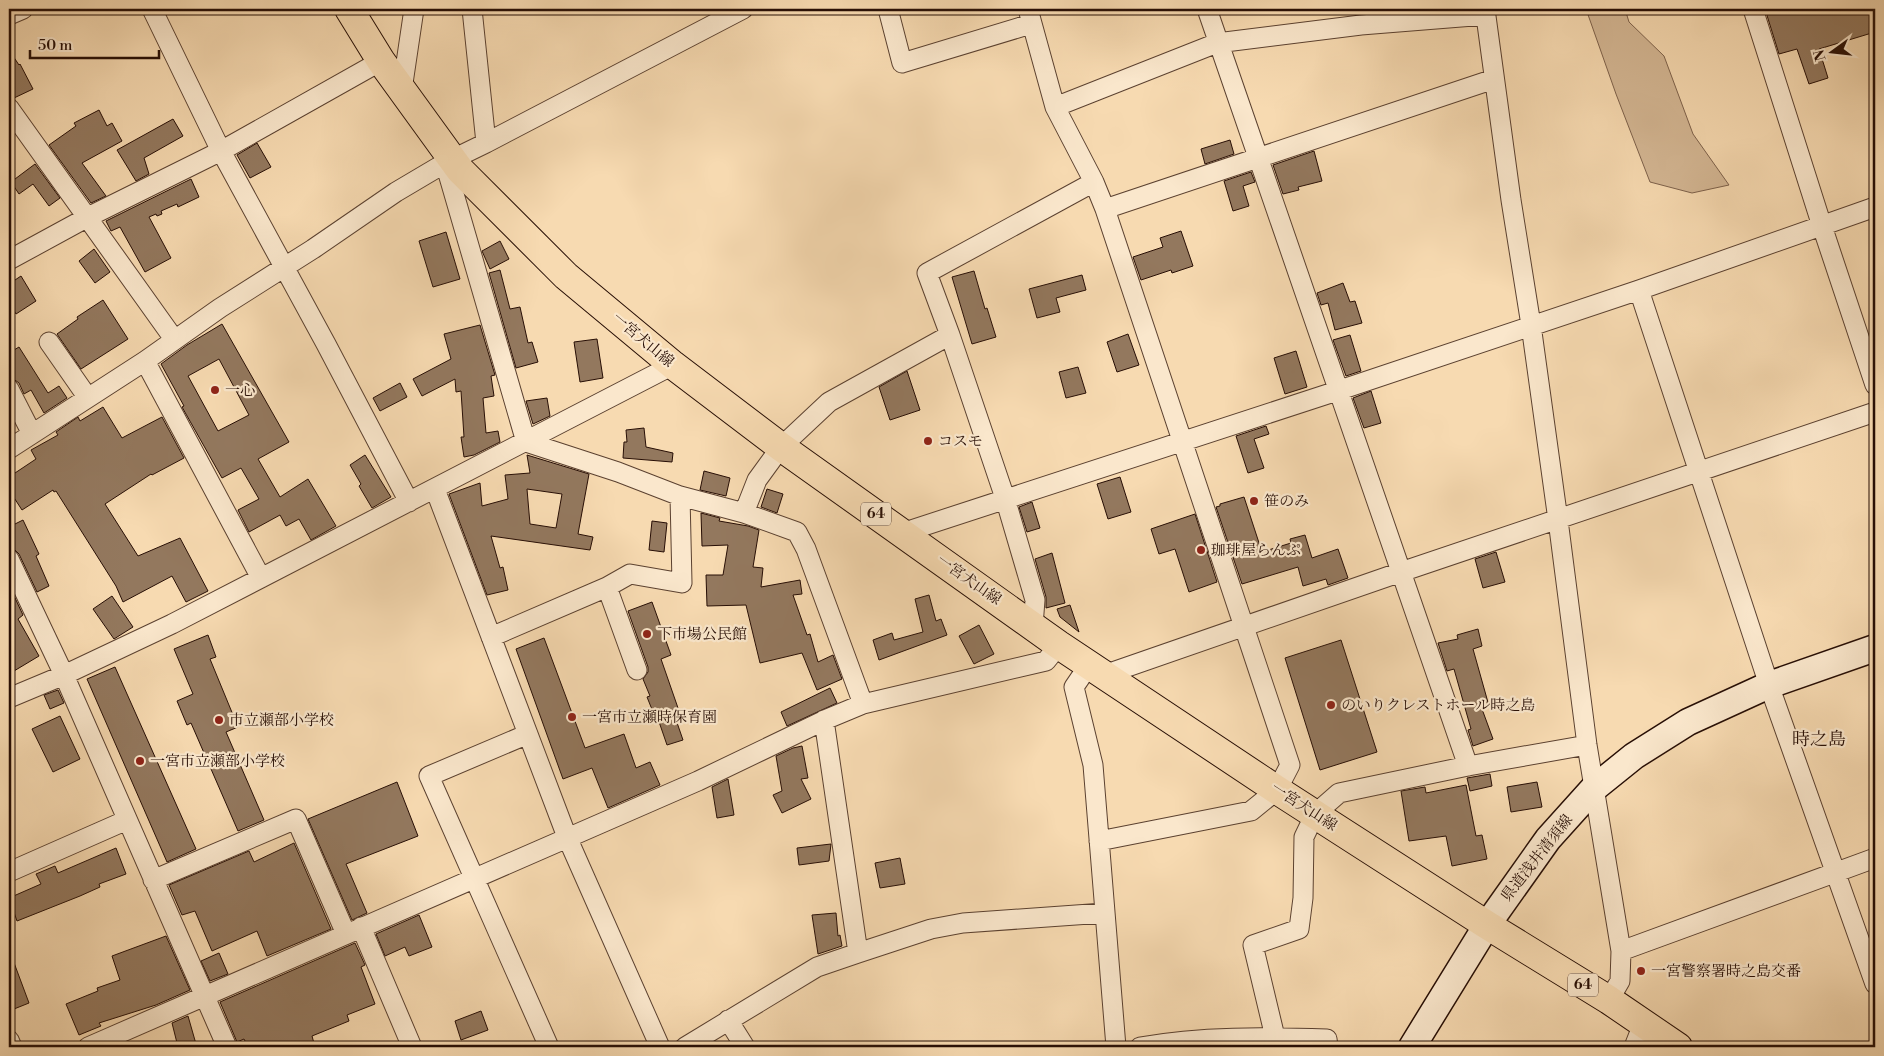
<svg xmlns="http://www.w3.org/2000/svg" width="1884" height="1056" font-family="'Libre Bodoni','Noto Serif JP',serif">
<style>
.green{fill:#d4b794;stroke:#7e624c}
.building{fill:#93785e;stroke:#270e05;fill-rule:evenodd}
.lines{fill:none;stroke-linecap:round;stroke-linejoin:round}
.minor-casing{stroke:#5b4130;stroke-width:21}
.secondary-casing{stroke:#270e05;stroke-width:29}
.primary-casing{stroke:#270e05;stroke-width:30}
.minor{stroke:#fae7cc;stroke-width:19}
.secondary{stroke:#fae7cc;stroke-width:26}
.primary{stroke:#f7dab1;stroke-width:28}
.poi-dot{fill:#8f2418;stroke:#fae7cc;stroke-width:2}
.labels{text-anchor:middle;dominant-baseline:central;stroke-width:4.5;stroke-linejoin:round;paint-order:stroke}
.shield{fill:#fae7cc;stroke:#664f41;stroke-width:1}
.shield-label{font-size:14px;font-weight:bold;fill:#270e05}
.street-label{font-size:15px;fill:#270e05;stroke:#fae7cc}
.poi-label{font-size:15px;fill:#270e05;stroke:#fae7cc;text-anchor:start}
.quarter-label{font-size:18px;fill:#270e05;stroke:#fae7cc}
</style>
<rect width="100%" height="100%" fill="#f7dab1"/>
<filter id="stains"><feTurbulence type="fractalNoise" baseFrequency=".004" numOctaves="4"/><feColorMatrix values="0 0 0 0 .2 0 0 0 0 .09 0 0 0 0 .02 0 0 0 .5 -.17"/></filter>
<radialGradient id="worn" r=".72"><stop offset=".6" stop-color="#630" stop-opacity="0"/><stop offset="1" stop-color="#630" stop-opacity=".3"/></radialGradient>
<path class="green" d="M1586 9H1625L1629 22 1664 56 1693 134 1729 185 1692 193 1650 182 1616 94Z"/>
<path class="building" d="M1765 9H1875V32L1819 49 1828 78 1809 84 1797 49 1779 54Z
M9 50 19 65 20 64 33 89 14 98 9 97Z
M99 110 107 126 112 123 122 141 82 163 106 196 91 203 49 145 76 126 74 123Z
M173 119 183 136 144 158 149 174 136 181 117 150Z
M1230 140 1234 154 1205 164 1201 149Z
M257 143 271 167 250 178 237 155Z
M1314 151 1322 181 1298 187 1299 190 1283 194 1273 165Z
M35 164 60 198 49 206 33 184 19 194 11 182Z
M1251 172 1255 182 1243 186 1249 206 1233 211 1224 181Z
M191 179 199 197 178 207 177 204 161 211 162 214 157 216 156 214 149 217 171 258 145 272 120 227 111 231 106 221Z
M1181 231 1193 266 1172 273 1171 270 1141 280 1133 257 1163 247 1160 238Z
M446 232 460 279 433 287 419 241Z
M500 241 509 259 490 269 482 251Z
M94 249 110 272 95 283 79 261Z
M500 270 510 309 520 307 528 343 532 342 538 362 516 368 489 273Z
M974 271 985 309 987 308 996 337 972 344 952 277Z
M1082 275 1086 290 1056 298 1060 312 1037 318 1029 289Z
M21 276 36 301 16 314 9 302V284Z
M1343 283 1350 302 1355 301 1362 323 1335 330 1328 303 1321 305 1317 293Z
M103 300 128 339 81 369 57 334 78 319 77 317Z
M222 324 289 442 258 459 280 497 308 479 336 526 311 540 299 519 286 526 280 515 249 532 238 510 259 499 241 468 222 478 182 407 184 406 161 364 187 345ZM219 359 249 415 218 431 188 376Z
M480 325 495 375 491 376 494 396 483 398 486 433 498 431 500 442 474 455 464 457 461 437H464L461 391 456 392 455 379 422 396 413 379 451 359 444 334Z
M1128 334 1139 365 1117 372 1107 342Z
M1350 335 1361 371 1346 376 1333 340Z
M597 339 603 378 580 382 574 342Z
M19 347 48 393 59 386 67 398 44 413 31 390 24 394 19 383 12 378 9 374V353Z
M1296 351 1307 387 1285 394 1274 358Z
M1078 367 1086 393 1066 398 1059 372Z
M907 371 920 410 890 420 879 387Z
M400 383 407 397 380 411 373 398Z
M1371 391 1381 423 1364 428 1353 398Z
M547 398 550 416 533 424 526 401Z
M103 407 122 438 162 417 184 458 152 475 151 474 105 504 138 556 180 538 208 591 186 602 172 576 123 602 116 586 56 491 54 492 53 490 22 510 9 490V477L36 459 31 450 58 435 56 432 78 417 80 421Z
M1266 426 1269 434 1254 439 1264 468 1248 473 1236 436Z
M644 428 646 447 673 453 672 462 623 458 624 442H627L626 430Z
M365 455 391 497 372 508 359 486 361 484 350 465Z
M527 455 589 474 578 534 593 537 590 550 491 536 500 568 503 567 508 590 487 595 449 494 480 483 482 506 508 499 505 475 530 473ZM527 489 562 494 556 528 530 524Z
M704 471 730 478 726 496 700 490Z
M1120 477 1131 512 1108 519 1097 484Z
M767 489 783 494 777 513 761 507Z
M1244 497 1262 552 1291 543 1290 539 1305 535 1312 558 1338 549 1348 578 1328 585 1326 579 1303 586 1298 567 1242 584 1216 507 1220 506V504Z
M1032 502 1040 528 1027 532 1019 507Z
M701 513 720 518 719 521 748 526 759 530 753 567 763 568 761 587 800 580 802 594 793 595 807 635 810 634 818 662 833 655 842 679 817 690 802 653 760 663 746 605 707 606 706 575H723L728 545 702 546Z
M1195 514 1217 582 1189 592 1175 549 1159 554 1151 529Z
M23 520 39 554 36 556 49 586 37 592 19 554 15 550 9 548V527Z
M652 521 667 523 664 552 649 550Z
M1496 552 1505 582 1483 588 1475 559Z
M1052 553 1065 603 1046 608V597L1035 559Z
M9 585 23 615 18 619 39 656 9 674Z
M929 595 936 621 941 619 947 635 879 660 873 640 892 633 894 640 923 632 915 599Z
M112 596 133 627 114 639 93 609Z
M652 602 671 655 661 659 678 708 673 711 683 740 667 745 657 716 655 717 647 697 650 696 643 679 648 672V667L628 611Z
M1070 605 1079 632 1060 617 1057 609Z
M979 625 994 654 974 664 959 636Z
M1478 629 1482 646 1473 649 1489 706 1482 709 1493 739 1473 746 1468 730 1471 729 1454 669 1447 671 1438 643 1458 639 1457 635Z
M208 635 216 657 210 659 238 727 226 732 264 820 238 831 191 723 187 725 177 701 193 694 174 649Z
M544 638 585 748 624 734 636 768 650 762 660 785 608 808 592 768 563 779 516 649Z
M1341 640 1377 752 1320 770 1285 658Z
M115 667 196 849 167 862 87 679Z
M830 688 837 703 787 726 781 712Z
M58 690 64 703 50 709 44 695Z
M60 716 80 759 53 772 32 729Z
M802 746 808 778 801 779 811 799 782 813 773 795 782 791 776 756 793 748Z
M1490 774 1492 786 1470 791 1467 778Z
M728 779 734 815 717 818 712 787Z
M397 782 418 836 346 864 367 913 352 920 308 819Z
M1537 782 1542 807 1511 812 1507 787Z
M1466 785 1476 836 1482 835 1487 859 1452 866 1446 836 1409 841 1401 791 1425 787 1426 793Z
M294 843 331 929 267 956 257 931 212 951 195 911 182 915 169 885 249 851 254 862Z
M831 844 829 861 799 865 797 848Z
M116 848 126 874 99 884 100 887 80 896 17 921 9 898 41 884 36 874 55 866 58 873Z
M900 858 905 884 880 888 875 863Z
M836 913 838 936 840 935 842 946 818 954 812 915Z
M419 915 432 947 409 956 405 947 385 956 376 934Z
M166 936 190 990 156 1005 99 1023 101 1026 79 1035 66 1004 98 991 97 988 120 980 112 956Z
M355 943 365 965 361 967 375 1004 347 1015 349 1021 312 1036 315 1047H248L244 1039 237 1042 220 1002Z
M10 952 29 1003 9 1011V953Z
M219 953 228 974 210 981 201 961Z
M481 1011 488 1030 461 1040 455 1021Z
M188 1016 196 1044 178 1047 172 1023Z"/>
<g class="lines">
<defs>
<path id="minor" d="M152 9 221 151 326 344 409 502
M472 9 486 143
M888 9 902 63 1031 24
M1028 9 1055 107 1094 182 1105 209 1290 765 1277 790 1251 811 1099 841
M1207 9 1468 766
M1485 9 1511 200 1531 325 1558 520 1587 745 1621 951 1620 981 1609 1000
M1753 9 1822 226 1875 385
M9 15 23 9
M402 90 414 9
M1055 107 1217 43 1361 25 1486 15
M9 108 174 339
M445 163 526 442 618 472 680 496 744 513 797 532 806 549 863 704
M1105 209 1494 79
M9 260 88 217 221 151 381 61
M1639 290 1769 685 1875 984
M49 342 88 398
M145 361 261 578
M9 389 32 434
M9 449 145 361 220 308 313 249 396 192 445 163 486 143 743 9
M435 489 567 837 660 1047
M744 513 757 480 781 447 829 402 950 335
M902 533 1337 391 1639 290 1875 207
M9 559 64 675 227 1047
M607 587 637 670
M1033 626 1035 600 1005 498 950 335 927 273 1094 182
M491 637 607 587 630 574 682 583 680 496
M1089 665 1074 687 1093 765 1116 1047
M1104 675 1401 572 1875 412
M9 698 64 675 172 624 673 365
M824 720 858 953
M528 734 429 776 549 1047
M9 872 127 820
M153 880 296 819 346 934
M361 927 412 1047
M1621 951 1875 858
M728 1020 745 1047
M9 1040 12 1047
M88 1047 698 781 827 719 863 704 1046 661 1059 645
M685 1047 817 967 858 953 931 929 963 923 1104 913
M1140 1047C1201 1036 1265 1037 1327 1039L1328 1047
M1274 1047 1275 1037 1253 945 1299 929 1303 898 1304 837 1315 814 1339 793 1468 766 1587 745
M1634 1047 1643 1024"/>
<path id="secondary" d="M1412 1047 1487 925 1548 839 1593 789 1634 756 1688 722 1769 685 1875 648"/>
<path id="primary" d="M349 9 381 61 460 170 566 276 673 365 781 447 1059 645 1277 790 1487 925 1609 1000 1678 1047"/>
</defs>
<use href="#minor" class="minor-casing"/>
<use href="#secondary" class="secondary-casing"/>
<use href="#primary" class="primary-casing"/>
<use href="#minor" class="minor"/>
<use href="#secondary" class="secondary"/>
<use href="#primary" class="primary"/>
</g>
<g class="poi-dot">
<circle cx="215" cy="390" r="5"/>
<circle cx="928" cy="441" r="5"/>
<circle cx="1254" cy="501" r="5"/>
<circle cx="1201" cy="550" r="5"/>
<circle cx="647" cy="634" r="5"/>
<circle cx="1331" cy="705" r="5"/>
<circle cx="572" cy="717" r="5"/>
<circle cx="219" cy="720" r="5"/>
<circle cx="140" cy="761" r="5"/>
<circle cx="1641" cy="971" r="5"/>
</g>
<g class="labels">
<g class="shield">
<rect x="861" y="502.5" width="30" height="23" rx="4"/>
<rect x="1568" y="973.5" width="30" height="23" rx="4"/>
</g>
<g class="shield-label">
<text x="876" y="514">64</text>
<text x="1583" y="985">64</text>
</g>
<g class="street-label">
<text transform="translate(643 340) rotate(40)">一宮犬山線</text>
<text transform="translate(969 580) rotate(35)">一宮犬山線</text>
<text transform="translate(1304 807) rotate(33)">一宮犬山線</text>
<text transform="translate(1537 858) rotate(-52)">県道浅井清須線</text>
</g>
<g class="poi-label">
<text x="225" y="390">一心</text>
<text x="938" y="441">コスモ</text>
<text x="1264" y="501">笹のみ</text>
<text x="1211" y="550">珈琲屋らんぷ</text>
<text x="657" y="634">下市場公民館</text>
<text x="1341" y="705">のいりクレストホール時之島</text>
<text x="582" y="717">一宮市立瀬時保育園</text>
<text x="229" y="720">市立瀬部小学校</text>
<text x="150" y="761">一宮市立瀬部小学校</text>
<text x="1651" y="971">一宮警察署時之島交番</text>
</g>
<g class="quarter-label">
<text x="1819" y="739">時之島</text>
</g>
</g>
<rect width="1884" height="1056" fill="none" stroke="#f7dab1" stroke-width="30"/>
<rect x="10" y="10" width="1864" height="1036" fill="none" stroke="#270e05" stroke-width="2.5"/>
<rect x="15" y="15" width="1854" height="1026" fill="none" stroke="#270e05"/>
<g transform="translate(1832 52) rotate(255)" stroke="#fae7cc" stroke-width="4" paint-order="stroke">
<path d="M0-4L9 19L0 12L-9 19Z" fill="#270e05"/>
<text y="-8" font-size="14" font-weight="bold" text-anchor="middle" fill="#270e05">N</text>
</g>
<path d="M30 50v8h129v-8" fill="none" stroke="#270e05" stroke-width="2.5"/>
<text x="38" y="50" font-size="15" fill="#270e05" stroke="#fae7cc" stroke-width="4" paint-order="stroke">50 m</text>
<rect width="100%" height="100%" filter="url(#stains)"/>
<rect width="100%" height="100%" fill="url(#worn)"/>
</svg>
